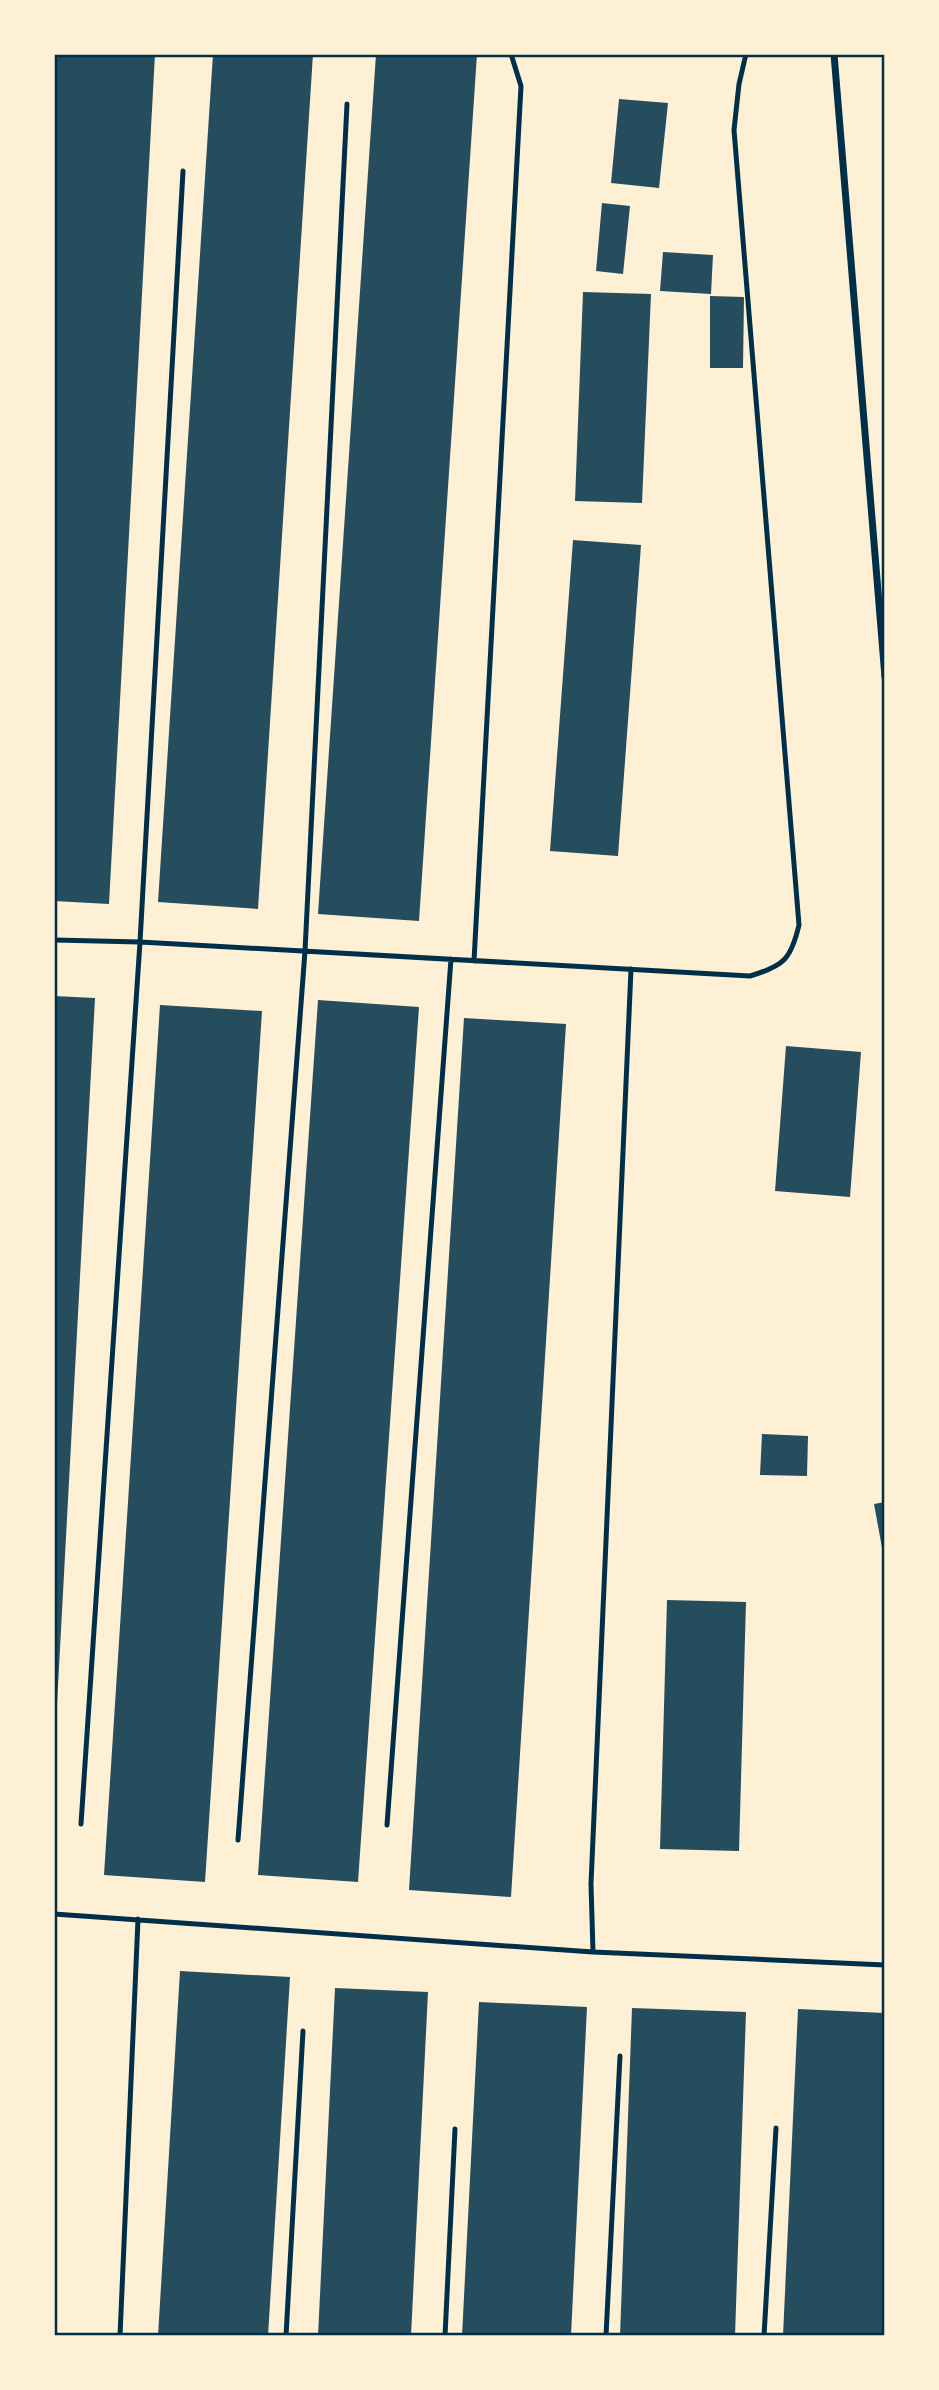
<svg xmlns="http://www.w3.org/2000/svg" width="939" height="2390" font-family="'Open Sans',sans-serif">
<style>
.building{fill:#264d5e}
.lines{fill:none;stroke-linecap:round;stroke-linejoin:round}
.service{stroke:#003049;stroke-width:5}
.minor{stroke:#003049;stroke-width:7}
.neatline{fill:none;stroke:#003049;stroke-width:2.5}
</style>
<rect width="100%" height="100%" fill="#fdf0d5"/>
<path class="building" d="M54 54H155L109 904 54 901Z
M213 54H313L258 909 158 902Z
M376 54H477L419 921 318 914Z
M619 99 668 103 659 188 611 183Z
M602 203 630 206 623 274 596 271Z
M663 252 713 255 711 294 660 291Z
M583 292 651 294 642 503 575 501Z
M710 296 744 297 743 368H710Z
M573 540 641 545 618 856 550 851Z
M54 996 95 998 56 1723 54 1722Z
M318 1000 419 1007 358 1882 258 1875Z
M160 1005 262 1011 205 1882 104 1875Z
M464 1018 566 1024 511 1897 409 1890Z
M786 1046 861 1052 850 1197 775 1191Z
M762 1434 808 1436 807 1476 760 1475Z
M885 1502V1553H883L874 1504Z
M667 1600 746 1602 739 1851 660 1849Z
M180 1971 290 1977 268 2336H158Z
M335 1988 428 1992 411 2336H318Z
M479 2002 587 2007 571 2336H462Z
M632 2008 746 2012 735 2336H620Z
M798 2009 885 2013 883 2336H783Z"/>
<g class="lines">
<path class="service" d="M54 940 140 942 750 976C784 966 791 959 799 925L734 130 739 84 746 54
M474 961 521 86 511 54
M81 1824 140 942 183 171
M387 1825 451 959
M238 1840 305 951 347 104
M54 1914 593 1952 591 1884 631 969
M593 1952 885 1965
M120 2336 138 1919
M286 2336 303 2031
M445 2336 455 2129
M606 2336 620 2056
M764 2336 776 2128"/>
<path class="minor" d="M834 54 885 677"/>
</g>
<rect width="939" height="2390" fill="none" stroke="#fdf0d5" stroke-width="112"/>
<rect x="56" y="56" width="827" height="2278" class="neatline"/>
</svg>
